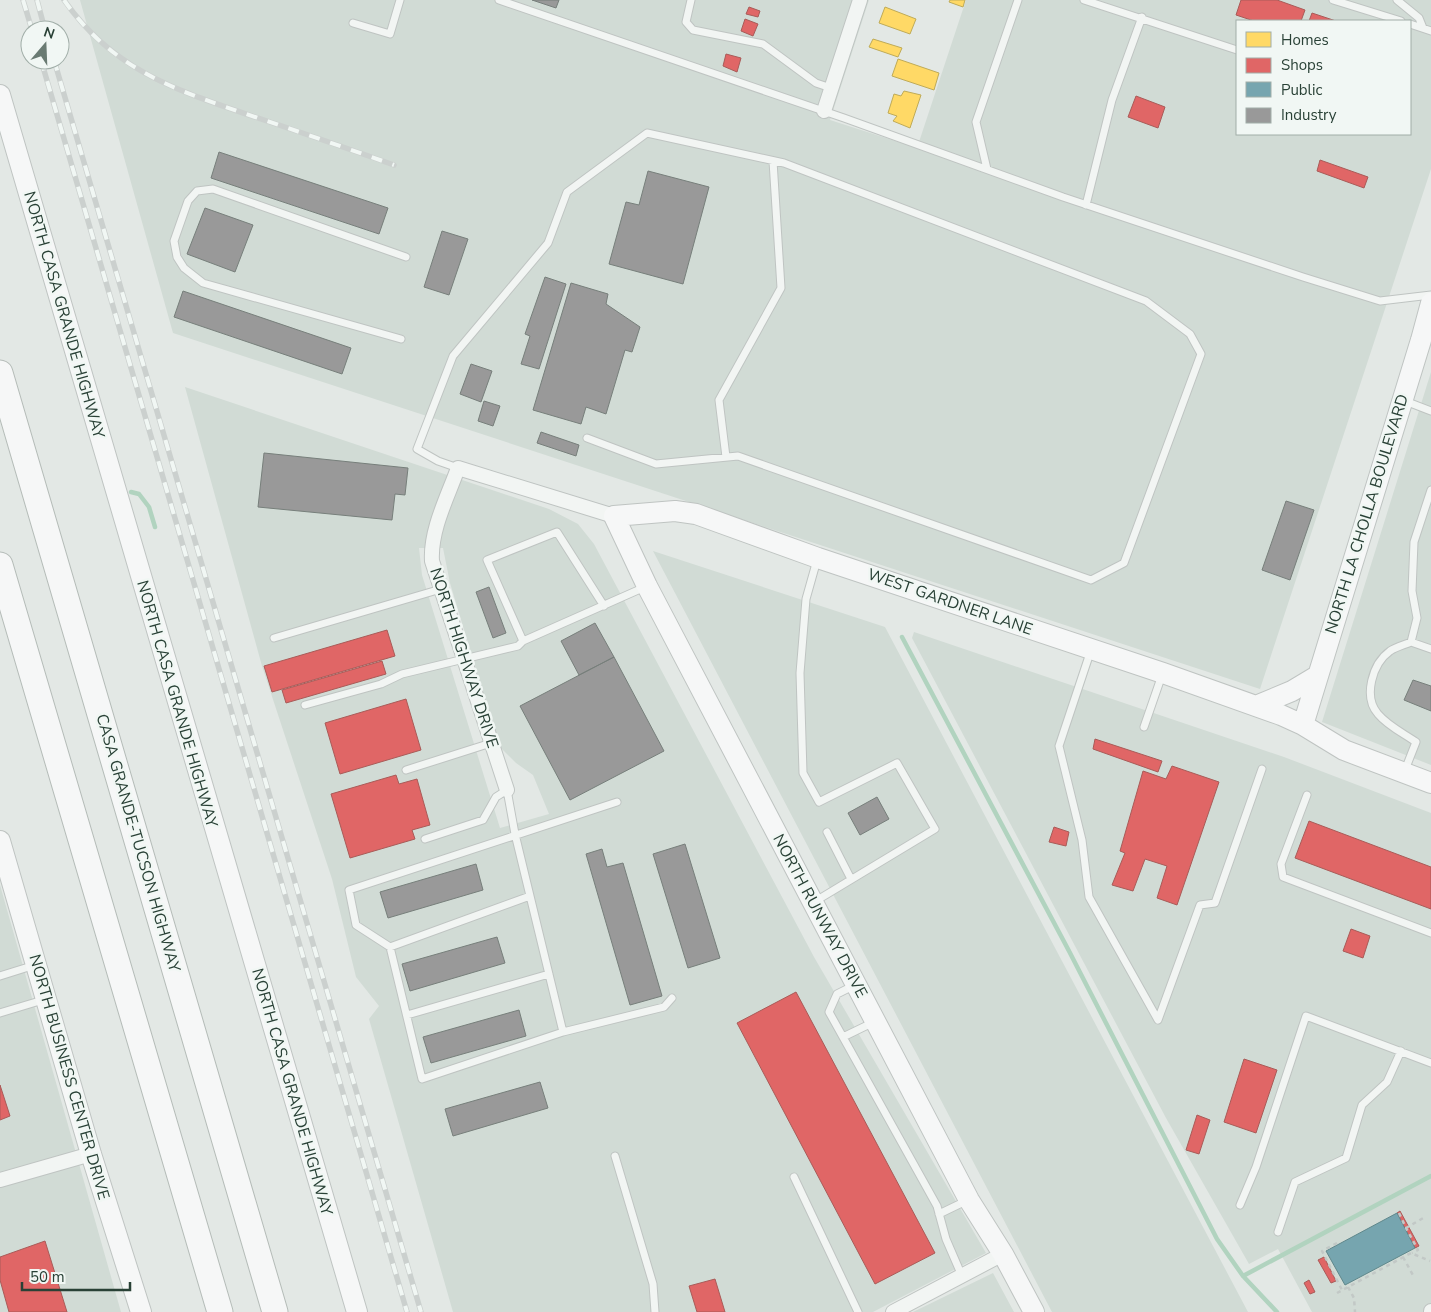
<svg xmlns="http://www.w3.org/2000/svg" width="1431" height="1312" font-family="'Nunito Sans',sans-serif">
<style>
.built{fill:#d1dbd5;fill-rule:evenodd}
.homes{fill:#ffd966;stroke:#bfab58}
.shops{fill:#e06666;stroke:#a95b58}
.public{fill:#76a5af;stroke:#5f878b}
.industry{fill:#999;stroke:#777f7b}
.lines{fill:none;stroke-linecap:round;stroke-linejoin:round}
.stream{stroke:#b1d3bf;stroke-width:4.5}
.lane-casing{stroke:#bfc4c2;stroke-width:9}
.street-casing{stroke:#bfc4c2;stroke-width:16}
.secondary-casing{stroke:#bfc4c2;stroke-width:22}
.highway-casing{stroke:#b5bcb8;stroke-width:27}
.path{stroke:#c2c8c6;stroke-width:2.5;stroke-dasharray:4 4;stroke-linecap:butt}
.lane{stroke:#f2f5f3;stroke-width:7}
.street{stroke:#f2f5f3;stroke-width:14}
.secondary{stroke:#f6f7f7;stroke-width:20}
.highway{stroke:#f6f7f7;stroke-width:25}
.rail-casing{stroke:#cbd0ce;stroke-width:5.5}
.rail{stroke:#f1f7f4;stroke-width:4;stroke-dasharray:11;stroke-linecap:butt}
.labels{text-anchor:middle;dominant-baseline:central;stroke-width:5;stroke-linejoin:round;paint-order:stroke}
.street-label{font-size:16px;fill:#294136;stroke:#f1f7f4}
</style>
<rect width="100%" height="100%" fill="#e3e8e5"/>
<path class="built" d="M80 0H869L830 120 917 148 966 0H1431V169L1260 689 173 333ZM1237 21H1410V134H1237Z
M1431 372V765L1322 722Z
M185 387 549 509 578 524 594 544 814 957 986 1253 873 1312H453L369 1019 379 1006 356 977 332 879 262 666ZM419 548H443L450 583 499 746 516 763 533 775 549 814 500 828 422 575Z
M653 551 885 627 1248 1312H1052Z
M914 632 1284 757 1431 813V1312H1312L1278 1249 1249 1264 1166 1118 912 638Z
M0 885 121 1312H0Z
M993 1273 1014 1312H913Z"/>
<path class="homes" d="M950 0H965L963 7 949 2Z
M885 7 916 19 910 34 879 23Z
M873 39 902 48 898 57 869 47Z
M898 59 939 73 934 90 892 76Z
M904 91 921 95 910 128 893 121 897 116 888 113 894 94 901 96Z"/>
<path class="shops" d="M1241 0H1277L1305 10 1301 21H1254L1236 15Z
M749 7 760 11 758 17 746 14Z
M1312 13 1336 21H1309Z
M745 19 758 24 753 36 741 31Z
M726 54 741 58 737 72 723 66Z
M1136 96 1165 107 1158 128 1128 117Z
M1320 160 1368 177 1364 188 1317 171Z
M387 630 395 656 272 692 264 666Z
M382 661 386 674 286 703 282 690Z
M406 699 421 750 340 774 325 723Z
M1095 739 1162 761 1158 772 1093 749Z
M1172 766 1219 782 1177 905 1157 898 1167 866 1145 859 1133 891 1112 885 1125 853 1120 851 1143 771 1166 779Z
M396 775 399 784 417 779 430 825 412 830 415 839 350 858 331 794Z
M1309 821 1431 867V909L1295 858Z
M1054 827 1069 832 1066 846 1049 842Z
M1351 929 1370 936 1363 958 1343 951Z
M796 992 935 1253 875 1284 737 1023Z
M1244 1059 1277 1070 1256 1133 1224 1122Z
M0 1085 10 1116 0 1120Z
M1197 1115 1210 1120 1199 1154 1186 1150Z
M1400 1211 1419 1246 1415 1248 1397 1213Z
M45 1241 67 1312H9L0 1280V1257Z
M1324 1257 1336 1281 1331 1283 1318 1260Z
M715 1279 725 1312H697L689 1286Z
M1309 1280 1315 1292 1310 1294 1304 1283Z"/>
<path class="public" d="M1397 1213 1415 1248 1345 1285 1326 1251Z"/>
<path class="industry" d="M532 0H559L556 8Z
M219 152 388 208 379 234 211 178Z
M648 171 709 187 683 284 609 264 626 202 639 205Z
M205 208 253 225 235 272 187 254Z
M442 231 468 239 449 295 424 287Z
M545 277 566 284 539 369 521 364 530 336 525 334Z
M571 283 608 294 606 304 640 327 632 352 625 350 606 414 586 407 581 424 533 410Z
M183 291 351 348 342 374 174 317Z
M471 364 492 371 481 402 460 394Z
M484 401 500 406 493 426 478 421Z
M541 432 579 445 576 456 537 443Z
M264 453 408 468 405 495 395 494 392 520 258 507Z
M1286 501 1314 510 1290 580 1262 570Z
M489 587 506 633 493 638 476 592Z
M595 623 614 657 579 675 561 641Z
M614 657 664 751 570 800 520 706Z
M1413 680 1431 686V711L1404 700Z
M877 797 889 819 860 835 848 813Z
M685 844 720 958 688 968 653 854Z
M602 849 607 867 623 863 662 996 630 1005 586 854Z
M476 864 483 890 388 918 380 892Z
M497 937 505 963 410 991 402 964Z
M519 1010 526 1036 431 1063 423 1037Z
M540 1082 548 1108 453 1136 445 1109Z"/>
<g class="lines">
<path class="stream" d="M131 492 139 494 149 507 155 527
M902 637 1069 951 1217 1239 1243 1276 1277 1312
M1243 1276 1431 1176"/>
<defs>
<path id="lane" d="M499 0 844 118 1063 197 1303 277 1380 301 1431 295
M691 0 686 22 693 30 763 44 816 83 831 88
M1084 0 1237 50
M1333 0 1401 21
M1397 0 1419 18 1423 28
M353 23 390 34 400 0
M1410 24 1431 31
M987 169 976 122 1018 0
M1086 205 1112 100 1142 17
M401 339 203 283 184 268 177 257 174 241 188 201 197 191 213 189 406 257
M1405 401 1431 411
M726 457 719 400 781 288 773 161
M458 468 438 461 417 449 453 356 548 243 567 192 647 133 784 163 1146 301 1190 334 1201 354 1124 563 1091 580 738 456 656 464 587 438
M274 638 441 589
M523 641 487 560 557 532 604 606
M1411 642 1431 649
M1091 650 1059 746 1082 840 1089 897 1158 1020 1200 905 1215 903 1262 769
M305 705 381 684 402 674 518 646 523 641 645 587
M1144 727 1162 675
M406 770 491 743
M1405 770 1416 742C1403 733 1388 726 1378 714 1363 697 1372 664 1390 651 1396 647 1404 645 1411 642L1417 618 1412 591 1414 542 1431 490
M1307 795 1281 864 1283 877 1431 933
M827 832 851 879
M425 839 483 820 496 797 507 790 515 834 563 1032 422 1079 390 947 356 925 349 890 617 802
M814 902 935 829 897 763 819 802 803 773 800 673 806 599 817 560
M390 947 530 896
M0 976 35 965
M855 985 837 994 829 1012 937 1206 946 1239 962 1276
M0 1013 43 1000
M407 1015 549 974
M563 1032 664 1007 672 998
M843 1037 874 1022
M615 1156 653 1284 655 1312
M794 1177 858 1312
M1240 1205 1256 1167 1306 1016 1431 1063
M939 1214 968 1200
M1278 1232 1295 1182 1346 1158 1362 1105 1387 1082 1401 1051"/>
<path id="street" d="M824 111 860 0
M507 790 432 561C430 530 448 496 458 468L614 516
M0 1180 91 1154
M893 1312 1003 1254
M1431 1312V1311"/>
<path id="secondary" d="M0 95 357 1312
M1256 706 1292 691 1317 676
M1303 725 1421 340 1431 303
M0 841 91 1154 141 1312
M1034 1312 1003 1254 969 1200 647 586 614 516 675 511 696 514 818 558 1163 673 1281 715 1303 725 1344 750 1431 783"/>
<path id="highway" d="M0 373 275 1312
M0 565 220 1312"/>
</defs>
<use href="#lane" class="lane-casing"/>
<use href="#street" class="street-casing"/>
<use href="#secondary" class="secondary-casing"/>
<use href="#highway" class="highway-casing"/>
<path class="path" d="M1399 1213 1406 1228 1425 1217
M1405 1228H1406L1418 1250 1412 1253
M1337 1243 1322 1251 1342 1290
M1403 1257 1414 1277
M1348 1287 1354 1298 1355 1312
M1337 1293 1411 1253 1430 1261"/>
<use href="#lane" class="lane"/>
<use href="#street" class="street"/>
<use href="#secondary" class="secondary"/>
<use href="#highway" class="highway"/>
<defs>
<path id="rail" d="M23 0 32 30
M37 0 45 30
M64 0C114 72 179 91 258 118 303 133 349 149 394 165
M41 60 407 1312
M54 60 421 1312"/>
</defs>
<use href="#rail" class="rail-casing"/>
<use href="#rail" class="rail"/>
</g>
<g class="labels">
<g class="street-label">
<text transform="translate(64 315) rotate(74)">NORTH CASA GRANDE HIGHWAY</text>
<text transform="translate(1367 514) rotate(-73)">NORTH LA CHOLLA BOULEVARD</text>
<text transform="translate(950 602) rotate(19)">WEST GARDNER LANE</text>
<text transform="translate(464 658) rotate(72)">NORTH HIGHWAY DRIVE</text>
<text transform="translate(177 704) rotate(74)">NORTH CASA GRANDE HIGHWAY</text>
<text transform="translate(138 843) rotate(74)">CASA GRANDE-TUCSON HIGHWAY</text>
<text transform="translate(820 916) rotate(62)">NORTH RUNWAY DRIVE</text>
<text transform="translate(69 1077) rotate(74)">NORTH BUSINESS CENTER DRIVE</text>
<text transform="translate(292 1092) rotate(74)">NORTH CASA GRANDE HIGHWAY</text>
</g>
</g>
<rect x="1236" y="20" width="175" height="115" fill="#f1f7f4" stroke="#a1aea8"/>
<rect x="1246" y="32" width="25" height="15" fill="#ffd966" stroke="#a1aea8"/>
<text x="1281" y="45" font-size="15" fill="#294136">Homes</text>
<rect x="1246" y="58" width="25" height="15" fill="#e06666" stroke="#a1aea8"/>
<text x="1281" y="70" font-size="15" fill="#294136">Shops</text>
<rect x="1246" y="82" width="25" height="15" fill="#76a5af" stroke="#a1aea8"/>
<text x="1281" y="95" font-size="15" fill="#294136">Public</text>
<rect x="1246" y="108" width="25" height="15" fill="#999999" stroke="#a1aea8"/>
<text x="1281" y="120" font-size="15" fill="#294136">Industry</text>
<g transform="translate(45 45) rotate(19)"><circle r="24" fill="#f1f7f4" stroke="#a1aea8"/>
<path d="M0-4L9 19L0 12L-9 19Z" fill="#6a7b73"/>
<text y="-8" font-size="14" font-weight="bold" text-anchor="middle" fill="#294136">N</text>
</g>
<path d="M22 1282v8h108v-8" fill="none" stroke="#294136" stroke-width="2.5"/>
<text x="30" y="1282" font-size="15" fill="#294136" stroke="#f1f7f4" stroke-width="4" paint-order="stroke">50 m</text>
</svg>
